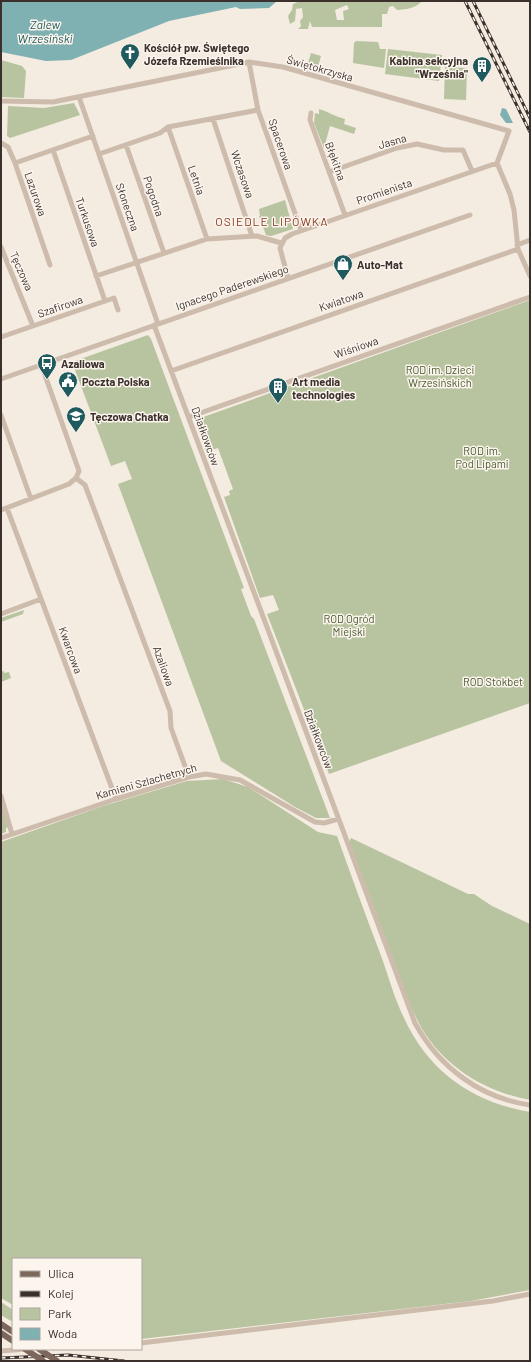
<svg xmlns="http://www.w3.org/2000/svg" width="531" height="1362" font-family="Barlow,sans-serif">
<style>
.green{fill:#b8c4a0;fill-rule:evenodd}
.water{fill:#7fb0b2}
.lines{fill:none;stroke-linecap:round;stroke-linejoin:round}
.minor{stroke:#cdbbac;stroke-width:5}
.major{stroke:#7d675c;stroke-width:6}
.rail-casing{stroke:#3b302b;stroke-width:3}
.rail{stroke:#fbf5ee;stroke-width:1.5;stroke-dasharray:4.5;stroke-linecap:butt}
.major-bridge{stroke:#7d675c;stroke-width:6}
.labels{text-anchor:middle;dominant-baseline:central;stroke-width:3;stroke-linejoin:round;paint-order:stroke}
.poi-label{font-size:11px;font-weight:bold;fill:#3b302b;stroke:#fbf5ee;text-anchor:start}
.street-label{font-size:11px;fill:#3b302b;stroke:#fbf5ee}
.park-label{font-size:11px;fill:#4a5a2e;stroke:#fbf5ee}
.water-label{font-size:12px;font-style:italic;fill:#1f5a5e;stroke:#fbf5ee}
.neighbourhood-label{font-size:12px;letter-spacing:1px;fill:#8c3b22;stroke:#fbf5ee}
</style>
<rect width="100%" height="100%" fill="#f4ebe1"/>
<path class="green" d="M300 1H420L421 2C415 9 405 9 397 10L393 6 389 7 387 14H382V27H312L310 21 308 29H298L301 26 300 21 303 17 302 8 296 9 295 21 290 24 288 16 292 10 293 4ZM347 5 349 9 343 11 344 20H337L335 10Z
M356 41 378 42 380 49H386L384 68 353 63 354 43Z
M388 49 442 55 439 81 385 74Z
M311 53 321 56 317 70 307 67Z
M1 60 22 66 26 71 24 98 1 97Z
M445 67 467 68 466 100 444 99Z
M74 103 80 115 10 138 7 136 8 106 44 108Z
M319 109C329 112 336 117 345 119L344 124 356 128 354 134 330 126 324 148 314 123 315 113 319 114Z
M285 200 293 229 271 236 266 235 259 216H260L259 209Z
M530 300V703L329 774 267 614 279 610 273 595 260 598 224 497 230 495 229 491 233 489 218 448 206 452 195 420Z
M148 335 151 339 244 588 241 589 251 616 254 619 330 818H316L295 807 221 761 118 484 132 479 125 461 111 466 72 362Z
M24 610 23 614 1 622V618Z
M4 671V673L9 672 11 678 1 682V672Z
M223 779 248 787 318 832 337 836C351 875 365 914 380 953 388 974 394 998 404 1018 429 1072 472 1102 530 1112V1290L471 1301 141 1339V1259H13V1305L1 1298V842L103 806 187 781Z
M1 800 8 827 6 828V832L1 834Z
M351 838 468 894H474L492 906 530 924V1100C486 1092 446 1068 422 1029 409 1006 402 980 392 956 378 918 364 880 349 842Z
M1 1302 13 1310V1318L11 1321 1 1315Z"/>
<path class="water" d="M1 1H277L269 8 240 9 236 7 169 21 71 60 46 61 1 52Z
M502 108 506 109 513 123H506L500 115Z"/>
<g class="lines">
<path class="minor" d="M249 62 258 110 301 230
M79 97 158 324
M1 101 53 102 249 62 283 67 509 131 497 163 510 194 514 210 518 249 530 276
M311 113 310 120 345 215
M213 119 252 236
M168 127 207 239
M1 143 8 147 15 163
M126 145 164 253
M53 150 105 301
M99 154 160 133 168 127 258 110
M329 172 397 148 417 144 444 150H463L472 171
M517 245 530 240
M1 247 33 326
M50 265 15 163 93 136
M96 276 207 239 257 236 281 243
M288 278 280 248 285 238 292 234 497 163
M154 325 415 1023C439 1067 480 1098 530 1105
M1 337 114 298 118 310
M171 371 518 249
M1 379 470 215
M1 415 31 499
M189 417 530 297
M76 478 85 485 170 711 171 728 189 777
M7 508 116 799
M1 510 69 484 76 478 79 471 41 364
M1 614 41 599
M1 796 12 834
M1 838 116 799 189 777 206 774 240 780 315 822 324 823 338 819
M141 1343 493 1301 530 1294
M1 1351 26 1349"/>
<path class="major" d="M1 1324 13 1332
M1 1333 13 1341"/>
<defs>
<path id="rail" d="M465 1 530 132
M473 1 530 118
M1 1358 68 1355 124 1361"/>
</defs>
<use href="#rail" class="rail-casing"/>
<use href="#rail" class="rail"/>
<path class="major-bridge" d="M25 1349 43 1361
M39 1349 57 1361"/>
</g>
<defs>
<symbol id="church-pin" viewBox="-11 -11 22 30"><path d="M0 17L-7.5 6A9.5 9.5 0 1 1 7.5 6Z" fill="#1f5a5e" stroke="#fbf5ee"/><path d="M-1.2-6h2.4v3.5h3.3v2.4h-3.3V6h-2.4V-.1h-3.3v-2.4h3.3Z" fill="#fff"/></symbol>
<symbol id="building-pin" viewBox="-11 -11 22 30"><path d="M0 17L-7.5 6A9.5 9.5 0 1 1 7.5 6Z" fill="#1f5a5e" stroke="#fbf5ee"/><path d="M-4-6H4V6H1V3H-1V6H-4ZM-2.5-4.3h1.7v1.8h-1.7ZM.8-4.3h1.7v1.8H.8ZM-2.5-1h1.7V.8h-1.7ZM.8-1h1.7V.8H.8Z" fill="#fff"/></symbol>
<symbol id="shop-pin" viewBox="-11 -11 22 30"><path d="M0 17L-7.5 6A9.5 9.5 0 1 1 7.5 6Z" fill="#1f5a5e" stroke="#fbf5ee"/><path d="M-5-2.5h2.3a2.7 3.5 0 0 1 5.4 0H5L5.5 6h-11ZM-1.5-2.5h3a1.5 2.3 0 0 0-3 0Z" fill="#fff"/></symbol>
<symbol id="bus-pin" viewBox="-11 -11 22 30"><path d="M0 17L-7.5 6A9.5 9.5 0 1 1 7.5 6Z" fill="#1f5a5e" stroke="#fbf5ee"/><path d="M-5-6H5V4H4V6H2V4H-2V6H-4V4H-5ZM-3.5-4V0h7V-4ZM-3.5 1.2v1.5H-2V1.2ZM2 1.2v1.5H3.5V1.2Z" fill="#fff"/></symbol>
<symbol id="civic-pin" viewBox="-11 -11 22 30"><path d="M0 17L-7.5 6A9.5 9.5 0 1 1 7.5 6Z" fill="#1f5a5e" stroke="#fbf5ee"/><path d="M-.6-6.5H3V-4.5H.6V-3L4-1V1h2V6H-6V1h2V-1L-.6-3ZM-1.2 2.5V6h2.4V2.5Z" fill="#fff"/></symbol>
<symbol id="school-pin" viewBox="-11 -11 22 30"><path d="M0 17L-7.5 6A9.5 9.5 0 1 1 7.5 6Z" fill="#1f5a5e" stroke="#fbf5ee"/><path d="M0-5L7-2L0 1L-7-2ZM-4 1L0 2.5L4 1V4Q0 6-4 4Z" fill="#fff"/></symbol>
</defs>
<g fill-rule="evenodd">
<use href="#church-pin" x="119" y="42" width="22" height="30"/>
<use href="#building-pin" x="471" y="55" width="22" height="30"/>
<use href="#shop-pin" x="332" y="253" width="22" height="30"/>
<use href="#bus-pin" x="36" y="352" width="22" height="30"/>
<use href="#civic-pin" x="57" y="370" width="22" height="30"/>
<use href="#building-pin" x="267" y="376" width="22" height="30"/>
<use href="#school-pin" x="65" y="405" width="22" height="30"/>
</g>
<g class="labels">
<g class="poi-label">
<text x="144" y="47">Kościół pw. Świętego<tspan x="144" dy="13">Józefa Rzemieślnika</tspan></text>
<text x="468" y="60" text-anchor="end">Kabina sekcyjna<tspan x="468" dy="13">"Września"</tspan></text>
<text x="357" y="264">Auto-Mat</text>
<text x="61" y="363">Azaliowa</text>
<text x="82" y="381">Poczta Polska</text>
<text x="292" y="381">Art media<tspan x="292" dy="13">technologies</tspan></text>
<text x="90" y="416">Tęczowa Chatka</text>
</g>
<g class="street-label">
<text transform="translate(320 68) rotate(16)">Świętokrzyska</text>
<text transform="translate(392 141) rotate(-16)">Jasna</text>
<text transform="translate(281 144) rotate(71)">Spacerowa</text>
<text transform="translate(336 161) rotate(70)">Błękitna</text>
<text transform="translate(243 174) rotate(71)">Wczasowa</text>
<text transform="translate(197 180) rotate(71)">Letnia</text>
<text transform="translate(384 191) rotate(-19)">Promienista</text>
<text transform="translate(36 194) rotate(71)">Lazurowa</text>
<text transform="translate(154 196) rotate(71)">Pogodna</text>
<text transform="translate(128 207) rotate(71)">Słoneczna</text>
<text transform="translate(88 222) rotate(71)">Turkusowa</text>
<text transform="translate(22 271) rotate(66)">Tęczowa</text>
<text transform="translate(232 287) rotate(-19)">Ignacego Paderewskiego</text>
<text transform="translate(341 300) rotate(-19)">Kwiatowa</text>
<text transform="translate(60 306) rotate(-19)">Szafirowa</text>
<text transform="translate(356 347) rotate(-19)">Wiśniowa</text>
<text transform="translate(206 436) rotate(70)">Działkowców</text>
<text transform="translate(71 650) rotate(70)">Kwarcowa</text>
<text transform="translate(164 666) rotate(70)">Azaliowa</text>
<text transform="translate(319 739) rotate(69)">Działkowców</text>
<text transform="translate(146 781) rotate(-16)">Kamieni Szlachetnych</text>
</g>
<g class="park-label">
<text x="440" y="369">ROD im. Dzieci<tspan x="440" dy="13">Wrzesińskich</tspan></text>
<text x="482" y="450">ROD im.<tspan x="482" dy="13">Pod Lipami</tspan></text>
<text x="349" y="618">ROD Ogród<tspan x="349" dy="13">Miejski</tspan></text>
<text x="493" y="681">ROD Stokbet</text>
</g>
<g class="water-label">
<text x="45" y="24">Zalew<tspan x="45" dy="14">Wrzesiński</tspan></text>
</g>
<g class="neighbourhood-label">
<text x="272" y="221">OSIEDLE LIPÓWKA</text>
</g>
</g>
<rect width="531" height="1362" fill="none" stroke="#3b302b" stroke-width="4"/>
<rect x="12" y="1258" width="130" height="92" fill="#fbf5ee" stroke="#aea6a0"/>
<rect x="20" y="1271" width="20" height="6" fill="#7d675c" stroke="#aea6a0"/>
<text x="48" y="1278" font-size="12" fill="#3b302b">Ulica</text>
<rect x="20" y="1291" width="20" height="6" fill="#3b302b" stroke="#aea6a0"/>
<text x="48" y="1298" font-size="12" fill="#3b302b">Kolej</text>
<rect x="20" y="1308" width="20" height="12" fill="#b8c4a0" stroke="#aea6a0"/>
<text x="48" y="1318" font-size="12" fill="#3b302b">Park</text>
<rect x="20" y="1328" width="20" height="12" fill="#7fb0b2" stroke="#aea6a0"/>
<text x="48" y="1338" font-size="12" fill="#3b302b">Woda</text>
</svg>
